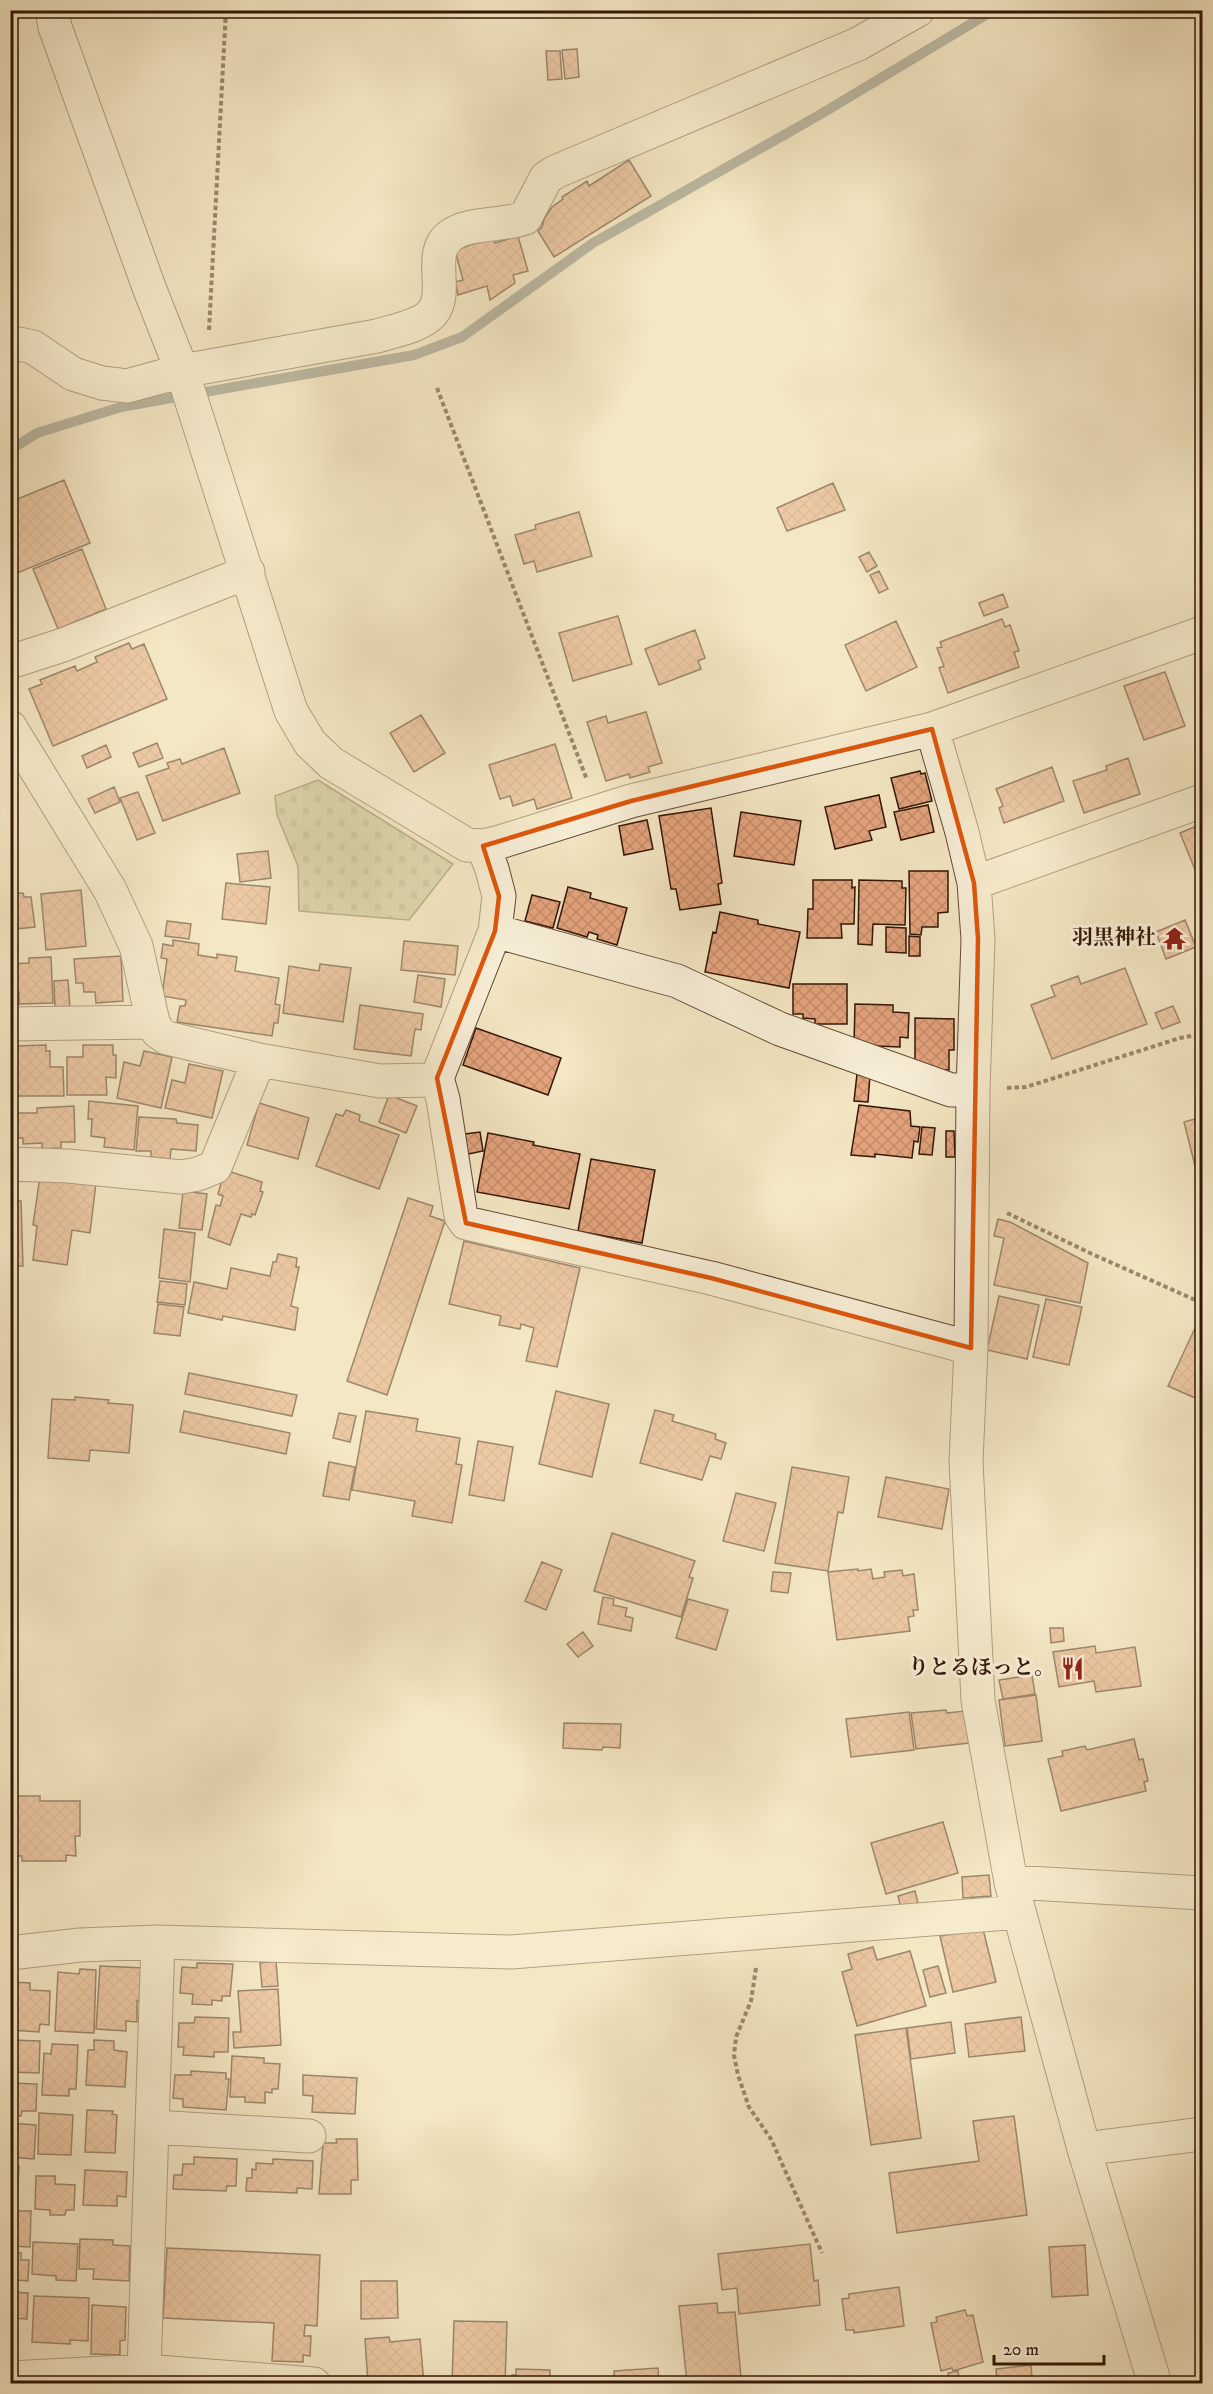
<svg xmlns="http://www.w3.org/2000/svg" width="1213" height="2394" font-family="'IM FELL DW Pica','Noto Serif JP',serif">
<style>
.cemetery{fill:url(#cemetery-stones);stroke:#7a6c4b;stroke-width:1.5}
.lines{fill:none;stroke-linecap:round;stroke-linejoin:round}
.stream{stroke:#737a73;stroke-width:10}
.building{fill:url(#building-cross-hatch);stroke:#331406;stroke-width:1.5}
.minor-casing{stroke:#634935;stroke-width:35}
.path{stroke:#331406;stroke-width:4;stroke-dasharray:4.5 3;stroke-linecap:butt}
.minor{stroke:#f8efd8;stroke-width:33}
.marked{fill:none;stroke:#df560c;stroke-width:4.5;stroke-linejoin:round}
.labels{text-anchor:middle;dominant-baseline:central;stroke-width:6;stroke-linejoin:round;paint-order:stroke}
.poi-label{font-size:21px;font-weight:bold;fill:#331406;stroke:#f8efd8;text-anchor:end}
</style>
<defs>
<pattern id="cemetery-stones" width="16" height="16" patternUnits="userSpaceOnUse" patternTransform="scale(1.5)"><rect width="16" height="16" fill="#c0c490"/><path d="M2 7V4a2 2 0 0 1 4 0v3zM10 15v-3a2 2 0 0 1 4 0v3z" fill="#a5a87b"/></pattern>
<pattern id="building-cross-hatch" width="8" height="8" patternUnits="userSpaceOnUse" patternTransform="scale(1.5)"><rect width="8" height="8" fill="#e5a47e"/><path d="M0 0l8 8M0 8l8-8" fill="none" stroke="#c58c6b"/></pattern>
</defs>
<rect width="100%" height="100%" fill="#f4e7c3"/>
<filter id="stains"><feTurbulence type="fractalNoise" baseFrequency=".00333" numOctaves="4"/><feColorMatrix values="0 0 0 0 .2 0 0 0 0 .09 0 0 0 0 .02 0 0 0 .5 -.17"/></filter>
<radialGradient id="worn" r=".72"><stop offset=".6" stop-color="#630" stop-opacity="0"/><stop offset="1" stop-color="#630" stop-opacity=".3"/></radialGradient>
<path class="cemetery" d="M318 780 453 864 409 920 299 911 298 866 277 815 275 796Z"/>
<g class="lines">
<path class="stream" d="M10 450 37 433 121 407 414 355 462 337 593 243 821 114 994 10"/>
</g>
<path class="building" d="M577 49 579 77 565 79 562 50Z
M546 51H560L562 79 548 80Z
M629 160 651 196 554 257 538 231 542 227 544 219 552 207 563 199 562 197 587 181 589 186Z
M493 236 495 243 518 236 528 271 513 275 515 283 490 300 487 286 458 295 455 282 463 280 455 250 468 246 467 243Z
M64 480 90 543 10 576V502Z
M833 483 845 510 787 531 777 508Z
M579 512 592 556 537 572 534 561 524 564 515 535 536 529 535 525Z
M82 549 106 609 58 629 33 569Z
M869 552 877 566 867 572 859 557Z
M879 571 888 589 879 593 870 575Z
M1003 594 1008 607 984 616 979 603Z
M618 616 632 664 573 681 559 633Z
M1002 619 1005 627 1010 625 1019 651 1014 652 1019 667 948 693 939 668 944 666 937 648 942 647 940 642Z
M896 621 917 667 866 691 845 645Z
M695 630 705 658 698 661 701 669 659 685 645 649Z
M129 643 132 649 144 644 167 699 53 746 29 689 42 684 40 680 75 666 77 671 97 662 95 657Z
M1165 672 1185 726 1144 740 1124 686Z
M646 712 662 763 648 767 650 772 630 778 629 774 606 781 587 722 606 716 608 723Z
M421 715 445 753 414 772 390 733Z
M157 743 163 758 139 767 133 753Z
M555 744 572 798 537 809 534 799 513 806 510 796 500 799 489 765Z
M106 745 111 757 87 768 82 756Z
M224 748 240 793 163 821 146 776 169 768 167 763 180 759 182 764Z
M1128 758 1140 794 1084 813 1073 781 1107 770 1106 766Z
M1052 767 1064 801 1004 823 999 808 1003 806 996 789Z
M920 771 921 774 925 773 932 801 899 809 891 778Z
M114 787 120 802 95 813 88 799Z
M138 792 155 833 137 840 120 798Z
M879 795 886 827 869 831 872 840 835 849 825 807Z
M928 805 934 832 901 840 894 812Z
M711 808 722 883 718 884 721 904 680 910 676 889H671L659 816Z
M741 812 801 821 794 865 734 856Z
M1202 819V870L1196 872 1180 833 1199 825 1197 821Z
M647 820 653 849 624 855 619 826Z
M268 851 271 878 240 882 237 854Z
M909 871H948V912L938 913V927H922L921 935 910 934Z
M813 880H852V888L855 887 854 924H841L842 938H807L808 909H813Z
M859 880 902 881V888H906L905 925 873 924 872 945 858 944Z
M226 883 270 887 266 924 222 919Z
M568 887 591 893 590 898 627 908 617 945 597 939 598 935 589 932 587 937 557 928Z
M81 890 86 946 46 950 41 894Z
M23 893 24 897H31L35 927 16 929 18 949 10 950V894Z
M532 895 560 902 553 928 525 921Z
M720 912 758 920V924L800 932 789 988 705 972 713 932 716 933Z
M1185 920 1196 947 1166 959 1156 932Z
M167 921 191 924 189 939 165 936Z
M886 927 906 928V953L886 952Z
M909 936 920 937V956H909Z
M173 940 199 944 198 955 217 958V954L237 957 235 971 279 978 275 1004 280 1005 278 1023H274L272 1036 177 1022 180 1006H185L186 1000 162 996 167 959 161 958 163 944 173 946Z
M404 941 458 946 455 975 401 970Z
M121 956 123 1001 96 1003 95 992H84L83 983H76L74 959Z
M51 957 53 1003 19 1004V993H10V964L29 963V958Z
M320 964 351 968 343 1022 283 1013 289 966 319 971Z
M1125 968 1147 1024 1052 1059 1031 1005 1055 996 1051 986 1078 976 1081 984Z
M418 975 445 979 441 1007 414 1002Z
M68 980 70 1008 55 1009 54 981Z
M793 984H847V1024H815V1019L803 1018V1014H793Z
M855 1004 893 1005V1012L909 1013 908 1038 900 1037V1047L854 1045Z
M360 1005 423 1014 421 1030 415 1029 411 1056 354 1049Z
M1173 1006 1180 1022 1162 1029 1155 1013Z
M915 1018 954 1019V1050H949V1070H929L915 1065Z
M476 1028 561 1058 548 1095 463 1065Z
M46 1045V1051H50V1067H63L64 1096H16L15 1046Z
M83 1045H113V1055H116V1078L106 1077 107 1095H67V1057H83Z
M144 1051 172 1057 161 1108 117 1098 124 1062 140 1066Z
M189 1064 223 1071 212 1118 165 1108 172 1080 185 1083Z
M857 1074 870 1075 868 1102 854 1101Z
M389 1095 417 1106 406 1133 379 1122Z
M89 1101 138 1106 134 1150 104 1147 105 1138 91 1136 92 1119H88Z
M259 1103 309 1118 298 1159 247 1145Z
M859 1105 910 1111 911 1126 920 1127 918 1142 914 1141 912 1158 875 1154V1157L851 1155Z
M74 1106 75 1142H61V1148L42 1149V1143L23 1144V1138H17V1113H37V1108Z
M346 1110 360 1115 359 1121 399 1135 379 1189 316 1166 336 1114 343 1116Z
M139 1117 176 1119 177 1123 198 1125 196 1151 171 1149 170 1159 151 1157V1151H136Z
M1202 1117V1168L1196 1170 1184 1122Z
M922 1127 935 1128 932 1155 919 1154Z
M946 1131H954L955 1157H946Z
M480 1132 483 1151 468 1154 465 1134Z
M488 1133 534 1142 533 1145 580 1154 569 1209 477 1192Z
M591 1159 655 1170 642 1243 578 1231Z
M231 1172 262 1182 260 1191 263 1192 255 1215 252 1214 251 1217 241 1214 230 1245 208 1237 216 1205 220 1206 223 1196 218 1194 224 1173 230 1175Z
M40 1176 96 1183 90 1233 72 1230 67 1265 33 1260 37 1226 33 1225Z
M183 1191 207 1194 202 1230 179 1228Z
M10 1196H16V1201H21L23 1266H10Z
M408 1198 433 1206 430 1216 445 1221 387 1395 347 1381Z
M998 1219 1010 1222 1088 1263 1080 1303 994 1285 1004 1238 994 1236Z
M164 1229 195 1233 190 1282 159 1278Z
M464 1241 580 1268 557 1367 526 1361 534 1328 521 1324 520 1329 499 1325 501 1316 449 1304Z
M278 1254 297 1258 296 1267H299L291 1306 298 1308 295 1330 223 1316 222 1320 188 1313 194 1282 227 1289 231 1268 270 1276 273 1262H276Z
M160 1281 187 1284 185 1305 157 1302Z
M999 1296 1039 1305 1027 1359 987 1350Z
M1046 1299 1082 1307 1069 1365 1033 1357Z
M158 1304 184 1307 180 1336 154 1333Z
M1196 1326 1202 1329V1401L1168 1386Z
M189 1373 297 1395 292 1416 185 1394Z
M556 1391 609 1404 592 1477 539 1464Z
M75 1397 109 1400 108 1403 133 1405 129 1453 90 1450 89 1461 48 1458 52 1399 75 1400Z
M655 1410 674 1415 672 1421 716 1434 715 1439 726 1443 721 1459 710 1456 702 1480 640 1463Z
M184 1411 290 1433 286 1454 180 1432Z
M366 1411 418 1419 416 1431 460 1438 456 1464 462 1465 452 1523 412 1516 415 1501 352 1490Z
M339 1413 356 1416 350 1442 333 1438Z
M478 1441 513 1447 504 1501 469 1495Z
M329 1462 355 1467 349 1500 323 1496Z
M792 1467 849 1477 843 1513 838 1512 828 1571 775 1563Z
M886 1477 949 1489 942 1529 878 1517Z
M736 1493 776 1503 764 1551 723 1541Z
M612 1533 695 1561 689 1577 693 1578 681 1617 594 1591Z
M542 1562 562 1570 546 1610 525 1601Z
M858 1569V1571L871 1569 873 1579 885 1577 884 1572 902 1570 903 1576 914 1574 918 1610H913L914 1616 908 1617 910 1631 837 1640 828 1572Z
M773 1572 791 1573 788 1593 771 1591Z
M603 1597 614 1599 613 1605 627 1608 625 1616 633 1618 631 1631 598 1624Z
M688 1599 728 1610 716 1650 676 1638Z
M1050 1628H1063L1064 1641 1051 1643Z
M583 1632 593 1646 578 1657 567 1644Z
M1095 1646 1096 1653 1135 1647 1141 1686 1096 1692 1094 1681 1059 1687 1053 1652Z
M1032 1675 1035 1694 1003 1699 999 1680Z
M1036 1695 1042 1741 1005 1746 999 1700Z
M946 1710 947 1713 965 1711 969 1743 916 1749 911 1713Z
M909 1712 914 1750 851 1757 846 1719Z
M564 1723 621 1724 620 1748 603 1747 602 1750 563 1748Z
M1134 1739 1139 1760 1143 1759 1148 1781 1144 1782 1146 1791 1061 1811 1048 1759 1063 1756 1062 1751 1085 1746 1087 1750Z
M10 1796H40V1801H80V1836H75L76 1856 66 1855V1861H22V1856H10Z
M943 1822 958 1873 886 1894 871 1843Z
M989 1875 991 1896 963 1898 962 1877Z
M915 1891 918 1903 901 1908 898 1896Z
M983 1929 996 1982 953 1992 940 1936Z
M873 1947 877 1960 910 1951 926 2006 857 2026 842 1972 852 1969 848 1954Z
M276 1961 278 1986 262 1987 260 1963Z
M197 1963 233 1964 230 1996H222V2001L212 2000V2005L192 2004 193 1994 180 1993 182 1967 197 1968Z
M100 1966 144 1968 142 2002 137 2001V2022L126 2021V2031L96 2029Z
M938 1966 946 1993 930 1997 923 1970Z
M80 1969 96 1970 94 2033 55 2031 58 1972 79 1974Z
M13 1982 30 1983V1990L50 1991 49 2025 40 2024 39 2032 11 2030Z
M278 1989 281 2045 234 2048 233 2032H241L238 1991Z
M195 2017 229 2018 228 2052H214V2057L183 2055 184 2047H178L179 2023H194Z
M1021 2017 1025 2051 969 2057 965 2024Z
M951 2022 955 2053 911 2059 907 2028Z
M906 2028 921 2138 871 2145 855 2035Z
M10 2040 40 2041 39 2073 10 2072Z
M94 2040 114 2041V2050L127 2052 125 2087 86 2085 88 2050H94Z
M52 2044 78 2045 76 2089H69V2096L42 2095 44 2053 51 2054Z
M232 2056 264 2058V2063L280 2064 278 2089H272V2093L265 2092V2103L245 2102V2097H230Z
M191 2071 226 2073V2079H229L226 2110 183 2107V2099L173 2098 175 2075H191Z
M303 2075 357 2078 355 2114 312 2112 313 2096 303 2095Z
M10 2083 37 2084 36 2111H22L21 2116H10Z
M87 2110 113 2111 112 2114 117 2115 115 2153 85 2152Z
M39 2113 73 2115 71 2155 38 2154Z
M1014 2116 1027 2215 897 2233 889 2173 979 2161 973 2121Z
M10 2123 36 2125 34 2159 10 2157Z
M336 2139H357L358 2180H351V2194H319L323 2143H337Z
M194 2157 237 2159 236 2186H227L226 2191 173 2189 174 2175H182L183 2164H194Z
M273 2159 313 2161 312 2189 297 2188V2193L246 2191 247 2178H252V2169L256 2170V2163L273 2164Z
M10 2165 19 2166 17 2206H10Z
M85 2170 127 2172 126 2197 117 2196V2206L83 2205Z
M36 2176H55V2184L75 2185 74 2210H66L65 2215H50V2210L35 2209Z
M10 2211H31L30 2247 10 2246Z
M80 2239 113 2240V2245L130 2246 129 2281 93 2279 94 2269H79Z
M33 2242 78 2244 76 2281 56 2280V2276L32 2274Z
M810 2244 814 2281 818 2280 820 2305 739 2314 737 2288 722 2290 718 2254Z
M1085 2245 1088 2295 1052 2297 1049 2247Z
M167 2248 320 2255 317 2326 305 2325 304 2336H311L310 2356 303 2355V2362L272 2361 274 2323 163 2318Z
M10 2252 21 2253V2260H29L28 2281 17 2280V2284H10Z
M361 2281H397L398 2318 361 2319Z
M899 2287 904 2326 854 2333V2330H846L842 2299 849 2298V2294Z
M10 2292 28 2293 27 2319 10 2318Z
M34 2296 89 2298 88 2341 70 2340V2344L32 2342Z
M717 2303 718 2313 735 2312 741 2378 687 2383 679 2306Z
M92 2305 126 2307 125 2340 120 2341V2355L91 2354Z
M965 2310 967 2316 973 2315 983 2362 953 2371 952 2368 941 2371 931 2323 937 2322 936 2317Z
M454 2321 507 2322 505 2384H452Z
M10 2331H15L17 2360 10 2361Z
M389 2337 390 2342 420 2339 424 2384H368L365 2339Z
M1031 2365 1032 2378 1050 2376V2384H993V2381H997L996 2369Z
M658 2368 659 2384H586V2379L614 2378V2371Z
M516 2369 550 2370V2384H512V2375H516Z
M958 2371 960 2384H950L948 2373Z"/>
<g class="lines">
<defs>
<path id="minor" d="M52 10 55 27 150 290 182 371 291 711 310 743 331 763 467 845 483 846 500 842 631 801 932 729 1202 633
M10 347 19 344 33 347 73 374 102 383 127 386 182 371 377 336C393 331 415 327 428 317 453 298 425 254 450 236 467 222 503 226 525 218L546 178 555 172 858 44 918 10
M10 662 63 645 248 572
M10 727 110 890 136 946 153 1022 158 1032 167 1038 259 1060 380 1081 430 1080 437 1078
M932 729 962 832 974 883 978 939 973 1090 971 1348 966 1462 978 1700 1011 1882 1084 2149 1155 2384
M483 846 492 869 499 896 495 931 437 1078 443 1099 461 1216 466 1223 711 1278 971 1348
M974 883 1202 801
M495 931 677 981 780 1029 951 1090H973
M10 1024 153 1022
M10 1164 68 1166 181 1177 198 1174 215 1167 259 1060
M1011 1882 1202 1893
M10 1953 80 1945 158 1942 511 1952 1019 1912
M153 2127 309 2136
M1084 2149 1202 2134
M144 2371 158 1942
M10 2378 144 2371 314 2384"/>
</defs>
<use href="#minor" class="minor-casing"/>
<path class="path" d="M209 330 226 10
M437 388 587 780
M1007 1088 1026 1087 1180 1038 1202 1034
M1007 1213 1092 1254 1202 1303
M756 1968 751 2001 736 2037 734 2055 738 2075 749 2107 771 2139 822 2253"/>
<use href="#minor" class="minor"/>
</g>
<path d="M0 0H1213V2394H0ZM932 729 974 883 978 939 971 1348 711 1278 466 1223 437 1078 495 931 499 896 483 846 631 801Z" fill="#f4e7c3" fill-opacity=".55" fill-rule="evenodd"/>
<path class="marked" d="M932 729 974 883 978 939 971 1348 711 1278 466 1223 437 1078 495 931 499 896 483 846 631 801Z"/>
<defs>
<symbol id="temple-bare" viewBox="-9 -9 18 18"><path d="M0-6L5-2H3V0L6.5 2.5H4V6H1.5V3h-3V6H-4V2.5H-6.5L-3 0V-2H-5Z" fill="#8f2418" stroke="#f8efd8" stroke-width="2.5" paint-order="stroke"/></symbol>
<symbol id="restaurant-bare" viewBox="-9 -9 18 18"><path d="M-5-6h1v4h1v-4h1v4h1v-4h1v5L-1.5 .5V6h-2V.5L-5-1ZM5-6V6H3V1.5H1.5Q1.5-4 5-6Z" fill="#8f2418" stroke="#f8efd8" stroke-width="2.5" paint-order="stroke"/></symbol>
</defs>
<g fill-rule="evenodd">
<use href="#temple-bare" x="1158" y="922" width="33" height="33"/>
<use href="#restaurant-bare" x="1056" y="1652" width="33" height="33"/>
</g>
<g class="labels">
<g class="poi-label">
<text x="1156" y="938">羽黒神社</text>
<text x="1055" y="1668">りとるほっと。</text>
</g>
</g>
<rect width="1213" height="2394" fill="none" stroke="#f4e7c3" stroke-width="36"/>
<rect x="12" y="12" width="1189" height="2370" fill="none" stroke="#331406" stroke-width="3"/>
<rect x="18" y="18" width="1177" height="2358" fill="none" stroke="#331406" stroke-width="1.5"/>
<path d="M994 2355v9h110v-9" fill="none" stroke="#331406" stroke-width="3"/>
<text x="1003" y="2355" font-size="18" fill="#331406" stroke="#f8efd8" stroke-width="4.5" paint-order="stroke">20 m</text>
<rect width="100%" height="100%" filter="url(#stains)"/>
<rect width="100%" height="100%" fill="url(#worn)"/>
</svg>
